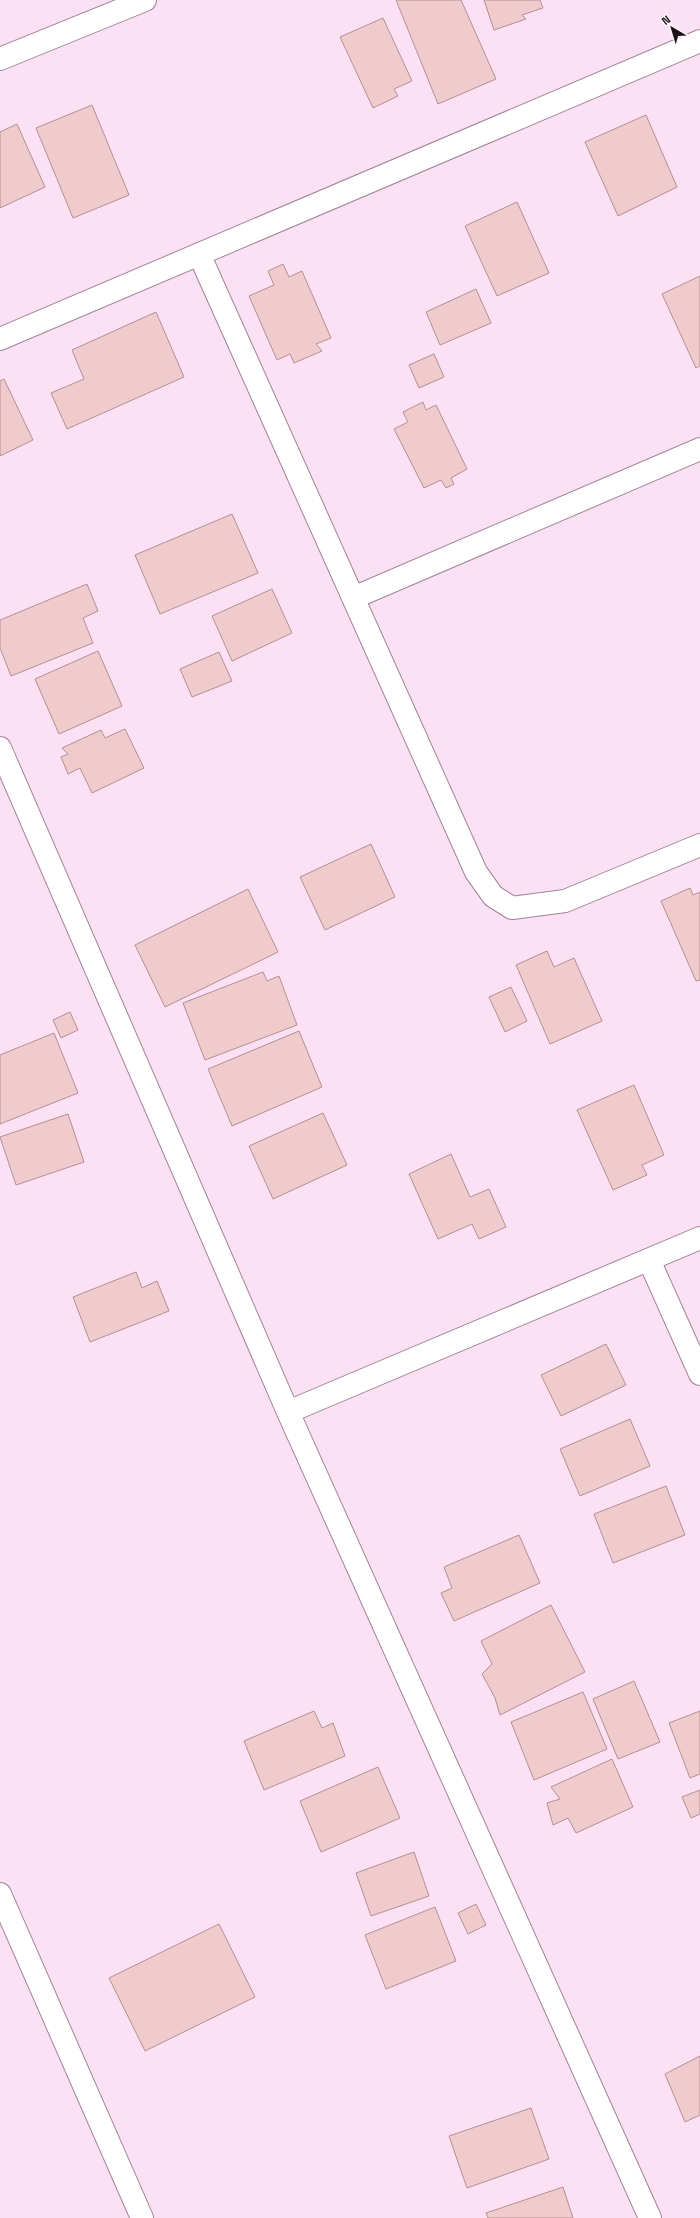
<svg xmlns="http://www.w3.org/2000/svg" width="700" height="2218" font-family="'Space Grotesk',sans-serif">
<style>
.building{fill:#f0cbce;stroke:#b48e92}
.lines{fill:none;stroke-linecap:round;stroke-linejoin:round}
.minor-casing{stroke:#a18398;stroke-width:24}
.minor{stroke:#fff;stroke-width:22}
</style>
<rect width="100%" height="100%" fill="#fbe1f3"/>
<path class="building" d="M396 0H461L496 79 438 104Z
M484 0H540L543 8 522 15 526 19 494 30Z
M383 18 412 81 394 89 398 96 373 108 340 37Z
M92 105 129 195 73 218 36 128Z
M646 115 677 187 618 216 585 142Z
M17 124 45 187 0 208V132Z
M517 202 549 273 497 296 465 226Z
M283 264 289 277 302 271 331 338 316 344 322 351 294 363 290 354 277 360 249 296 274 285 268 271Z
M700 276V366L696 368 662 294Z
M476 289 491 323 440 345 426 312Z
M156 312 184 377 67 429 51 393 84 379 72 350Z
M434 354 444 377 419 388 409 365Z
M4 379 33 440 0 456V381Z
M423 402 426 410 436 405 467 469 451 478 454 484 446 488 441 480 424 488 394 429 408 422 403 412Z
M232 514 258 573 160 614 135 555Z
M87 584 98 611 83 618 93 643 11 676 0 648V620Z
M272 589 292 633 232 661 212 616Z
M98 651 122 706 59 734 35 679Z
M219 652 232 681 192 697 180 669Z
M125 729 144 768 92 793 80 768 68 774 61 757 68 754 62 748 101 730 105 738Z
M371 844 395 897 325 930 300 877Z
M690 888 693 895 700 892V980L696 981 661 901Z
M248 889 278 952 165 1007 135 945Z
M547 951 554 967 574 958 602 1021 550 1044 516 965Z
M263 972 267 981 279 976 297 1025 205 1060 183 1003Z
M511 987 527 1021 505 1032 489 997Z
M70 1012 78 1030 61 1038 53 1020Z
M299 1031 322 1087 232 1126 208 1069Z
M54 1033 78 1093 0 1124V1055Z
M634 1085 664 1155 642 1165 647 1175 613 1190 577 1110Z
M323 1113 347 1165 273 1199 249 1146Z
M68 1114 84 1162 16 1185 0 1137Z
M451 1154 470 1197 489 1189 506 1227 479 1239 472 1224 438 1239 409 1174Z
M136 1272 142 1288 157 1281 169 1311 90 1342 73 1297Z
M606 1344 626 1385 561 1416 541 1375Z
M630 1419 650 1466 580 1496 560 1449Z
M666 1486 685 1535 613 1563 594 1514Z
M519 1535 540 1583 454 1621 441 1593 452 1588 444 1567Z
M551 1605 585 1672 500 1715 495 1698 482 1674 492 1664 481 1641Z
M634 1681 660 1742 618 1759 593 1699Z
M583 1692 607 1749 534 1780 511 1722Z
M314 1711 322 1728 333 1723 345 1756 264 1790 244 1741Z
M700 1711V1774L690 1778 669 1723Z
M612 1759 633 1807 576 1833 568 1818 553 1825 547 1803 560 1799 551 1787Z
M378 1767 400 1818 321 1852 300 1801Z
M700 1790V1814L691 1818 682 1797Z
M414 1852 429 1896 371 1916 356 1873Z
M476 1904 486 1925 468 1934 458 1913Z
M435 1907 456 1961 386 1989 365 1935Z
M219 1924 255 1997 145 2051 109 1978Z
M700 2056V2115L685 2122 665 2074Z
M531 2108 549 2159 467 2188 449 2136Z
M563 2187 573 2218H488L486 2213Z"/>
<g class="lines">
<defs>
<path id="minor" d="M0 59 145 0
M199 254 476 872 493 896 512 908 565 901 700 845
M0 339 700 41
M353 598 700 449
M0 748 288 1412 650 2218
M649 1260 700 1374
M288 1412 700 1238
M0 1894 142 2218"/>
</defs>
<use href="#minor" class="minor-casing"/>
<use href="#minor" class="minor"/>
</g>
<g transform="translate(672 28) rotate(322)" stroke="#fcf5f9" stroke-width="3" paint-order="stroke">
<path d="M0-3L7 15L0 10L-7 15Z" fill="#1c1119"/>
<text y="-6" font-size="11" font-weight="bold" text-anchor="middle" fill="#1c1119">N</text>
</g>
</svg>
